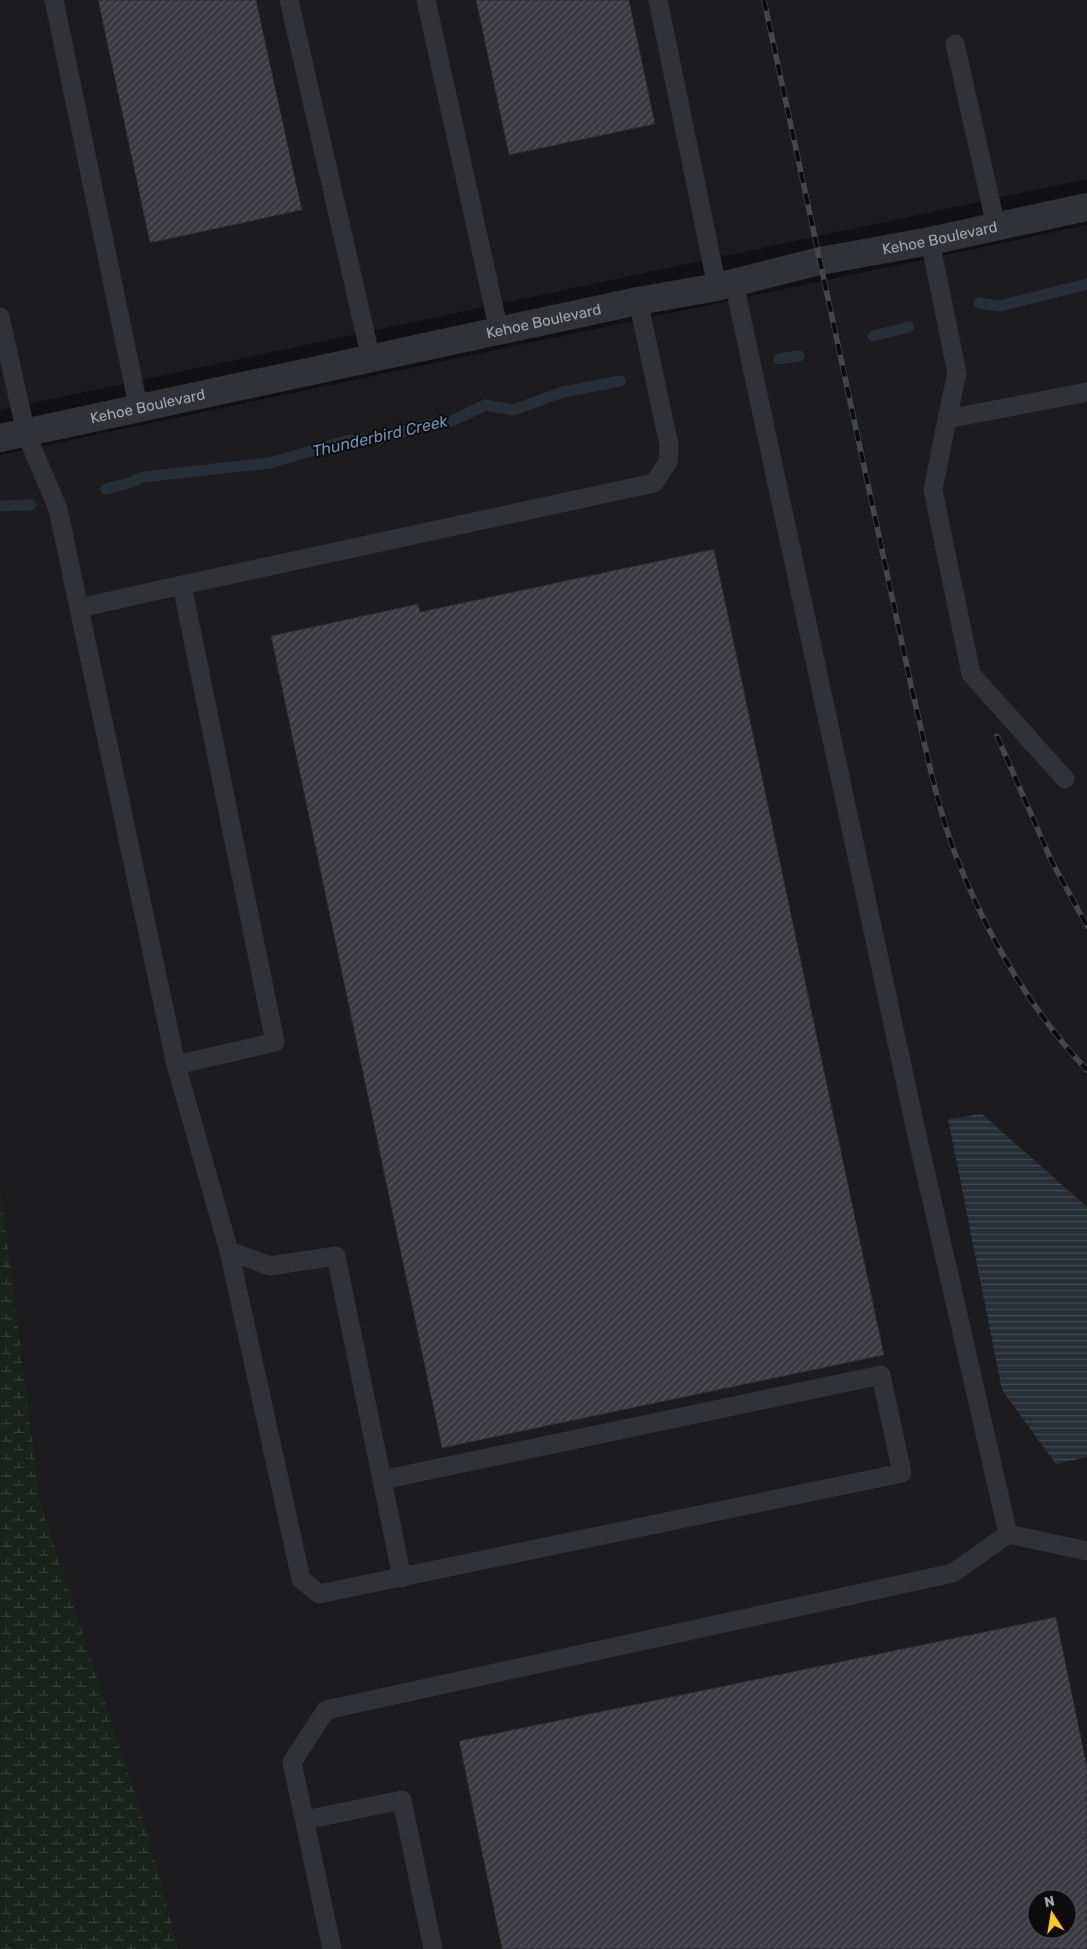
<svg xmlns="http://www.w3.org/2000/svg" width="1087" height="1949" font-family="Rubik,sans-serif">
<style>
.built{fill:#1c1c1f;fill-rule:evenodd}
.wetland{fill:url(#wetland-marsh)}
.water{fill:url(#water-rules)}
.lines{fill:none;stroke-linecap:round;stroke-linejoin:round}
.stream{stroke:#262e37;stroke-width:11}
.building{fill:url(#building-hatch);stroke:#2b2a2e;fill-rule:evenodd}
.service{stroke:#313238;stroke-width:19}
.minor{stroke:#313238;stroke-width:28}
.rail-casing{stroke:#44454d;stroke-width:5.5}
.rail{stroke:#0c0c0d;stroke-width:4;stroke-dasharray:11;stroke-linecap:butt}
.labels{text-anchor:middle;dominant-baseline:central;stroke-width:4;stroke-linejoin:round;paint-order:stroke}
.street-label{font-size:15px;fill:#a0a5b5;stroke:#0c0c0d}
.water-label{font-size:16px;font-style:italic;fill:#7390b4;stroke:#0c0c0d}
</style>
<defs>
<pattern id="wetland-marsh" width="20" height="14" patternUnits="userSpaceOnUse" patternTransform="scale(1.25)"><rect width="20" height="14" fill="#1a221c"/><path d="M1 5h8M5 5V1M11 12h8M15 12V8" fill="none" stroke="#383f3b"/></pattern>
<pattern id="water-rules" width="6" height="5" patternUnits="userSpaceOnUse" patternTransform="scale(1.25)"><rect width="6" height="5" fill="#262e37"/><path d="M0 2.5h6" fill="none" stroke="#424952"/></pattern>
<pattern id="building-hatch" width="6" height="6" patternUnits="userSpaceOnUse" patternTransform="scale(1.25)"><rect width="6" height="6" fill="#3a3a40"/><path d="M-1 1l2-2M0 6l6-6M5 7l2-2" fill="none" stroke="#535459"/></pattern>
</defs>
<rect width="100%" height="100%" fill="#111012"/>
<path class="built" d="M0 0H1087V179L0 410Z
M1087 225V1949H0V455ZM1037 1899H1067V1929H1037Z"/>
<path class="wetland" d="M0 1187 40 1503 151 1844 178 1949H0Z"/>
<path class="water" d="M982 1114 1087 1207V1457L1056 1464 1002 1390 948 1119Z"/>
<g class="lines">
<path class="stream" d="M979 303 999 306 1087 284
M873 336 909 327
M779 359 799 356
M106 489 129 483 143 477 270 463 349 440 378 439 423 426 452 421 485 405 513 410 563 392 620 381
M0 506 31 505"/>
</g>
<path class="building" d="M98 0H256L302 210 150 243Z
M476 0H629L655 124 509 155Z
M714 549 884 1355 442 1448 271 636 418 604 420 612Z
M1056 1617 1087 1767V1949H502L459 1741ZM1037 1899H1067V1929H1037Z"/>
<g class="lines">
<path class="service" d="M54 0 139 410
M289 0 371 359
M426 0 499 331
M658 0 717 287
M955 44 996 226
M930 241 957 373 947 419 1087 392
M734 283 914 1122 1008 1534 1087 1551
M0 317 26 433 58 509 176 1065 229 1251 301 1579 319 1594 902 1473 881 1375 382 1480 336 1256 270 1266 229 1251
M947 419 933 490 971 674 1065 779
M79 608 182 585
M176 1065 275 1042 182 585 654 483 668 462 669 445 638 301
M382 1480 402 1578
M305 1820 402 1800 433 1949
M332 1949 292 1762 326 1710 953 1573 1008 1534"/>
<path class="minor" id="s1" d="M0 438 638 301 717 287 820 261 930 241 1087 207"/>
<defs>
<path id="rail" d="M764 0 912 690C925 743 935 799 954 851 984 930 1029 1009 1087 1070
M997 736 1052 862 1087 926"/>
</defs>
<use href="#rail" class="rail-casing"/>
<use href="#rail" class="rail"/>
</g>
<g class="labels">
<g class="street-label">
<text stroke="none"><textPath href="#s1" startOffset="961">Kehoe Boulevard</textPath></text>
<text stroke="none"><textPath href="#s1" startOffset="556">Kehoe Boulevard</textPath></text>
<text stroke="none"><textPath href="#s1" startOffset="151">Kehoe Boulevard</textPath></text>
</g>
<g class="water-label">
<text transform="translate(380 436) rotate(-13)">Thunderbird Creek</text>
</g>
</g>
<g transform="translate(1052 1914) rotate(348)"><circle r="24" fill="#0c0c0d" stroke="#474950"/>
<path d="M0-4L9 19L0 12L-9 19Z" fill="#ffc71c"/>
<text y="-8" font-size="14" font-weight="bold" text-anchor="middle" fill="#a0a5b5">N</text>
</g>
</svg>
